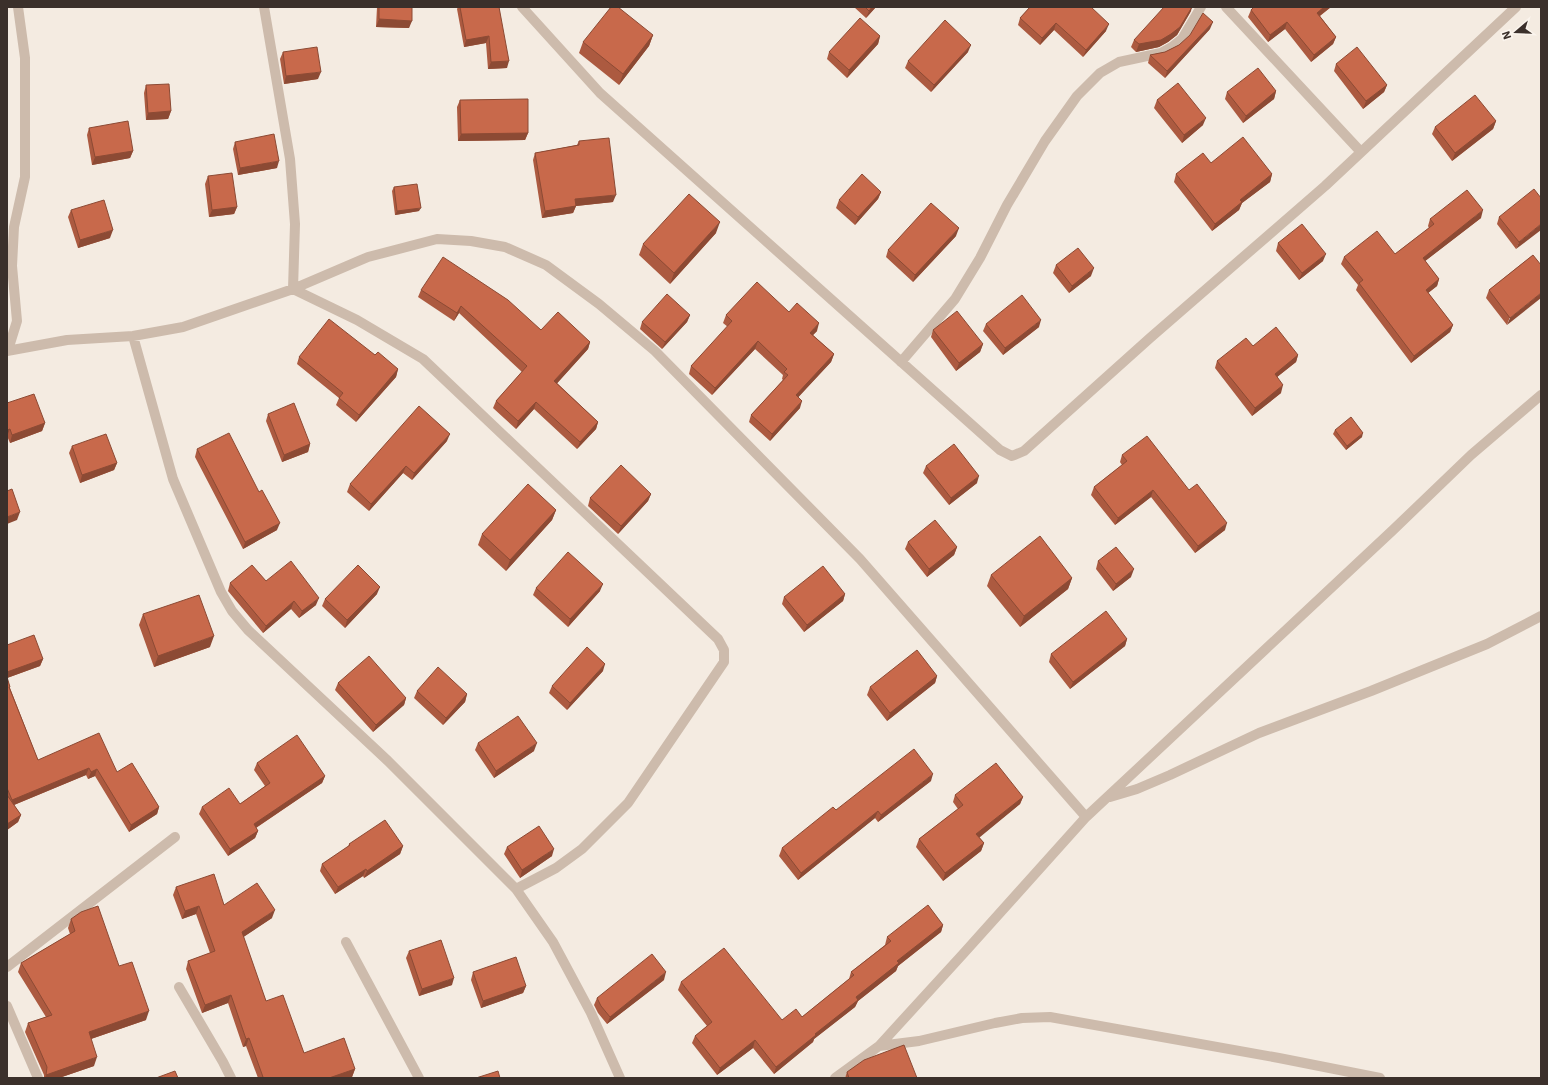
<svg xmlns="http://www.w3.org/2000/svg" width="1548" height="1085" font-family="'IBM Plex Sans',sans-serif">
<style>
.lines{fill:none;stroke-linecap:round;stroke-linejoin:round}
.minor{stroke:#cdbbac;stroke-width:10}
.wall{fill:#ac5a40}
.shaded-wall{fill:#8c4a34}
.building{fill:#c8694b;stroke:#8c4a34}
</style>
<rect width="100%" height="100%" fill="#f4ebe1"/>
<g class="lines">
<path class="minor" d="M264 7 290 159 295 224 293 289 357 320 423 359 718 639 724 650V662L628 803 582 849 556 868 516 889
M522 7 600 93 1000 450 1012 456 1024 451 1150 338 1325 186 1516 7
M1226 7 1361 152
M133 336 173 479 221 592 232 611 248 630 388 761 516 889 553 942 591 1013 620 1078
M8 350 17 321 12 266 14 227 25 177V58L18 7
M7 351 67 340 133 336 183 327 293 289 368 257 437 239 471 241 505 247 546 265 599 304 655 351 860 559 1086 817
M901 362 955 299 980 258 1007 205 1045 141 1077 96 1100 73 1119 62 1161 53 1172 47 1182 39 1201 7
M1110 797 1137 789 1170 775 1259 733 1371 691 1487 644 1541 616
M346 942 419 1078
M7 967 175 837
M179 987 223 1062 231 1078
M7 1006 38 1078
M879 1046 919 1041 995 1023 1022 1018 1050 1017 1279 1058 1380 1078
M835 1078 879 1046 963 954 1086 817 1393 530 1471 455 1541 395"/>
</g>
<path class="wall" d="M377 7H412L409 28 376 27Z
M458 7H499L507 68 488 69 486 43 464 47 457 9Z
M854 7H876L866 18Z
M1030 7 1106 31 1083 57 1054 30 1040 45 1018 25 1020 18Z
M1254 7H1331L1320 16 1336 37 1333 44 1311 62 1285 29 1268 42 1248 17 1251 10Z
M1191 11 1177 35 1168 42 1159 47 1136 52 1131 47 1134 40Z
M1210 29 1165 78 1148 63 1150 55 1165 52Z
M653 35 649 46 619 85 579 53 583 42Z
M880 36 878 44 847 78 827 59 829 52Z
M283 52 318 79 284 84 280 59Z
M968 52 931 92 905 68 908 61Z
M1336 64 1387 85 1384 92 1363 109 1334 71Z
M146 85 171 111 168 119 146 120 144 93Z
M1276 91 1274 99 1243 123 1225 99 1227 92Z
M460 100 528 133 525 140 458 141 457 107Z
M1157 100 1203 125 1182 143 1154 108Z
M1496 121 1493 129 1452 161 1432 134 1435 127Z
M89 128 133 151 130 158 92 165 87 135Z
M579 141 613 202 576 206 573 213 542 218 533 160 535 153 577 145Z
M235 142 277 168 238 175 233 149Z
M1176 174H1272L1270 182 1242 203 1239 210 1212 231 1174 182Z
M208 176 237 207 234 214 209 217 205 184Z
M394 187 419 211 395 215 392 191Z
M881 192 878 199 855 225 836 208 839 200Z
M1541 198 1516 249 1497 224 1499 217Z
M71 210 110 238 78 248 68 217Z
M1481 218 1425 261 1439 279 1437 286 1428 293 1453 325 1450 332 1411 363 1356 290 1358 285 1341 264 1344 257 1395 254 1429 228 1428 226 1430 219Z
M716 233 670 284 639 255 643 244Z
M956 236 913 282 886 257 888 250Z
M1278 243 1323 261 1299 280 1276 251Z
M1533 255 1507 325 1486 298 1489 290Z
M1056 265 1091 276 1069 293 1053 273Z
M421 290 541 330 590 342 588 349 557 383 598 422 596 429 577 449 534 409 516 429 493 408 496 401 522 372 459 313 454 321 418 297Z
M789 312 817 331 813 335 834 354 831 362 798 397 800 408 770 441 749 422 751 415 783 380 782 379 783 375 755 349 712 395 689 374 691 366 728 327 723 323 726 315Z
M690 315 687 322 662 349 640 329 642 322Z
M986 324 1039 327 1003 355 983 331Z
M933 330 983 344 980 352 956 371 931 337Z
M1253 346 1298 355 1296 362 1277 377 1281 393 1252 416 1215 368 1217 361Z
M375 355 398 369 396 377 356 422 336 405 339 398 297 364 299 357Z
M7 403 45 423 42 431 10 443 7 436Z
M268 414 310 444 308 452 282 462 266 421Z
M1335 430 1362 437 1346 450 1333 434Z
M447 441 412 480 403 473 369 511 347 492 350 484Z
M72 446 117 463 114 470 80 483 69 453Z
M197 449 277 530 243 549 195 457Z
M1122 455 1189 490 1225 530 1195 553 1151 497 1115 525 1091 495 1094 487 1122 465 1120 462Z
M926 466 977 483 949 505 923 473Z
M651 494 648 501 618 534 588 506 590 498Z
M556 510 552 520 506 571 478 545 482 534Z
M908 542 957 547 954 555 927 577 905 549Z
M1098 561 1131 577 1113 591 1096 569Z
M991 575 1072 578 1068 589 1020 627 987 586Z
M230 583 316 605 299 618 291 609 263 633 228 591Z
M536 588 600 591 568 627 533 595Z
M377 594 345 628 322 606 325 599Z
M845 594 843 601 804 632 782 604 784 597Z
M143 614 210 647 154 667 139 625Z
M1127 639 1125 646 1070 689 1049 662 1051 654Z
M7 645 43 659 40 666 7 678 10 687V688L38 760 117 772 159 807 157 814 129 832 95 776 88 779 86 775 14 805 21 815 18 822 7 830Z
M603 671 567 710 549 693 552 686Z
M937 676 935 683 887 721 867 695 870 687Z
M338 683 406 698 404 705 373 732 335 690Z
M417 691 467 694 465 702 443 725 414 698Z
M478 743 534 751 494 778 475 750Z
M257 763 325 776 322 783 256 828 258 831 255 838 228 856 199 814 202 807 240 804 265 786 254 770Z
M931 781 878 822 875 818 798 880 779 856 782 848 836 810Z
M955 795 1023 797 1020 804 979 837 984 843 981 851 943 881 916 847 919 839 958 809 953 802Z
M349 844 403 846 400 854 364 878 363 876 335 894 320 871 322 864 348 847Z
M507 847 552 856 520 878 504 854Z
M176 887 224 905 272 918 243 937 266 1001 304 1053 355 1069 352 1077 348 1078H258L246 1046 243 1047 228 1003 202 1013 186 969 188 961 210 953 196 914 182 919 173 895Z
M71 919 119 966 146 1020 91 1039 94 1066 59 1078H44V1075L25 1032 28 1023 46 1017 18 972 21 963 70 934 68 928Z
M943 925 941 932 898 966 896 971 858 1001 855 1007 814 1039 813 1042 774 1074 753 1048 717 1075 692 1043 695 1036 707 1026 678 990 681 982 782 1020 802 1017 849 979 851 972 885 945 887 937Z
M409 951 452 985 419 996 406 958Z
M473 972 526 986 523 993 481 1008 471 980Z
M664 980 607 1024 598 1013 594 1005 597 998Z
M847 1072 917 1078H845Z"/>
<path class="shaded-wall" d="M872 7H876L866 18 869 11Z
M1192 7 1191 11 1177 35 1168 42 1159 47 1136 52 1139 44Z
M1324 7H1331L1314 20 1317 13Z
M379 19 412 21 409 28 376 27Z
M1213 22 1210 29 1165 78 1167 71Z
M1287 22 1285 29 1268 42 1270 35Z
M1056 23 1054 30 1040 45 1042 38Z
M1109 24 1106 31 1083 57 1086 50Z
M653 35 649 46 619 85 623 74Z
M489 36 486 43 464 47 466 40Z
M880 36 878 44 847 78 849 70Z
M1336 37 1333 44 1311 62 1314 55Z
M971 45 968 52 931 92 934 85Z
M509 61 507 68 488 69 491 62Z
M321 72 318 79 284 84 286 76Z
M1387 85 1384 92 1363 109 1366 101Z
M1276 91 1274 99 1243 123 1246 116Z
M171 111 168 119 146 120 148 113Z
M1206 118 1203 125 1182 143 1184 135Z
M1496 121 1493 129 1452 161 1455 153Z
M528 133 525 140 458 141 461 134Z
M133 151 130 158 92 165 95 157Z
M279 161 277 168 238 175 240 168Z
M1272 174 1270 182 1242 203 1239 210 1212 231 1215 224 1240 200Z
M881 192 878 199 855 225 858 217Z
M616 195 613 202 576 206 573 213 542 218 545 211 575 199Z
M237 207 234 214 209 217 212 210Z
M421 208 419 211 395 215 397 211Z
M1483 210 1481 218 1420 265 1423 258Z
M720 222 716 233 670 284 674 273Z
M1541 224V230L1516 249 1519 242Z
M959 228 956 236 913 282 915 275Z
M113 230 110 238 78 248 80 240Z
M1326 254 1323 261 1299 280 1302 273Z
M1094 268 1091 276 1069 293 1072 286Z
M1439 279 1437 286 1423 297 1426 290Z
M1541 293V298L1507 325 1510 318Z
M461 306 459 313 454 321 457 313Z
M690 315 687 322 662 349 665 342Z
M1041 320 1039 327 1003 355 1005 348Z
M819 323 817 331 808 340 810 333Z
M1453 325 1450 332 1411 363 1414 356Z
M758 341 755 349 712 395 715 388Z
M590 342 588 349 552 389 554 381Z
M983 344 980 352 956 371 959 363Z
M834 354 831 362 793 403 796 395Z
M1298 355 1296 362 1272 381 1275 374Z
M398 369 396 377 356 422 359 415Z
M1283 385 1281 393 1252 416 1255 408Z
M802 401 800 408 770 441 772 434Z
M536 402 534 409 516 429 518 421Z
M598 422 596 429 577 449 580 442Z
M45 423 42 431 10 443 12 435Z
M10 429 7 436V430Z
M1363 433 1362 437 1346 450 1347 446Z
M450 434 447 441 412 480 414 473Z
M310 444 308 452 282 462 284 455Z
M117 463 114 470 80 483 82 475Z
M406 466 403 473 369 511 371 504Z
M979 476 977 483 949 505 951 498Z
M1153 490 1151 497 1115 525 1118 518Z
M651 494 648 501 618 534 621 526Z
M556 510 552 520 506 571 510 560Z
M20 512 17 520 7 524V517Z
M280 523 277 530 243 549 245 542Z
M1227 523 1225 530 1195 553 1198 546Z
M957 547 954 555 927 577 929 569Z
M1134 569 1131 577 1113 591 1116 584Z
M1072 578 1068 589 1020 627 1024 616Z
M603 584 600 591 568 627 570 619Z
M380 587 377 594 345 628 347 620Z
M845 594 843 601 804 632 807 625Z
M319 598 316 605 299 618 302 611Z
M294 601 291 609 263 633 266 626Z
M214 636 210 647 154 667 158 656Z
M1127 639 1125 646 1070 689 1073 682Z
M43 659 40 666 7 678V672Z
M605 664 603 671 567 710 570 703Z
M937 676 935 683 887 721 890 713Z
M467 694 465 702 443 725 446 718Z
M406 698 404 705 373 732 376 725Z
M537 743 534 751 494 778 496 771Z
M89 768 86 775 9 807 12 800Z
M97 769 95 776 88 779 91 772Z
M933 774 931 781 878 822 881 815Z
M325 776 322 783 251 831 254 824Z
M1023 797 1020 804 974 842 976 834Z
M159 807 157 814 129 832 131 825Z
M878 811 875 818 798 880 801 873Z
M21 815 18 822 7 830V824Z
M258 831 255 838 228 856 230 849Z
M984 843 981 851 943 881 945 873Z
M403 846 400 854 364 878 367 871Z
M554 849 552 856 520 878 522 870Z
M366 869 363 876 335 894 338 887Z
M199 906 196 914 182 919 185 911Z
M275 910 272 918 239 940 242 932Z
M943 925 941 932 898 966 896 971 858 1001 855 1007 814 1039 813 1042 774 1074 776 1067 897 961Z
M666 972 664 980 607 1024 610 1017Z
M454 978 452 985 419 996 422 989Z
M526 986 523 993 481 1008 483 1001Z
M231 995 228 1003 202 1013 205 1005Z
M149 1011 146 1020 85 1041 89 1032Z
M249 1038 246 1046 243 1047 246 1039Z
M755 1040 753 1048 717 1075 720 1068Z
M97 1057 94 1066 59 1078H45L46 1075Z
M355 1069 352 1077 348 1078H329Z"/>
<path class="building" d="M379 7H412V21L379 19Z
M460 7H499L509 61 491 62 489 36 466 40Z
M611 7H618L653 35 623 74 583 42Z
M865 7H872L869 11Z
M1030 7H1091L1109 24 1086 50 1056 23 1042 38 1020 18Z
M1164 7H1192L1180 27 1171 34 1161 40 1139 44 1134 40Z
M1254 7H1324L1317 13 1336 37 1314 55 1287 22 1270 35 1251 10Z
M1203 13 1213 22 1167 71 1150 55 1165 52 1179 45 1190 35Z
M860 18 880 36 849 70 829 52Z
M945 20 971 45 934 85 908 61Z
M317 47 321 72 286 76 283 52Z
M1357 47 1387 85 1366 101 1336 64Z
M1258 68 1276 91 1246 116 1227 92Z
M1178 83 1206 118 1184 135 1157 100Z
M169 84 171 111 148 113 146 85Z
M1475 95 1496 121 1455 153 1435 127Z
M528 99V133L461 134 460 100Z
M128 121 133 151 95 157 89 128Z
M274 134 279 161 240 168 235 142Z
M1243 137 1272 174 1240 200 1242 202 1215 224 1176 174 1203 153 1211 163Z
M609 138 616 195 575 199 576 206 545 211 535 153 579 145V141Z
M232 173 237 207 212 210 208 176Z
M862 174 881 192 858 217 839 200Z
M417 184 421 208 397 211 394 187Z
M1534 189 1541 198V224L1519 242 1499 217Z
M1467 190 1483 210 1423 258 1439 279 1426 290 1453 325 1414 356 1359 283 1363 280 1344 257 1377 231 1395 254 1434 224 1430 219Z
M689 194 720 222 674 273 643 244Z
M104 200 113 230 80 240 71 210Z
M931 203 959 228 915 275 888 250Z
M1302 224 1326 254 1302 273 1278 243Z
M1078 248 1094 268 1072 286 1056 265Z
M1533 255 1541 265V293L1510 318 1489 290Z
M443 257 508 300 541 330 558 312 590 342 554 381 598 422 580 442 536 402 518 421 496 401 527 366 461 306 457 313 421 290Z
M757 282 789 312 797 303 819 323 810 333 834 354 796 395 802 401 772 434 751 415 788 375 784 372 787 369 758 341 715 388 691 366 732 321 726 315Z
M667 294 690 315 665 342 642 322Z
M1022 295 1041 320 1005 348 986 324Z
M957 311 983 344 959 363 933 330Z
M329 319 375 355 378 352 398 369 359 415 339 398 343 393 299 357Z
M1276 327 1298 355 1275 374 1283 385 1255 408 1217 361 1246 338 1253 346Z
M34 394 45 423 12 435 10 429 7 430V403Z
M294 403 310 444 284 455 268 414Z
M419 406 450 434 414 473 406 466 371 504 350 484Z
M1351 417 1363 433 1347 446 1335 430Z
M229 433 259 492 262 490 280 523 245 542 197 449Z
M106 434 117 463 82 475 72 446Z
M1147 436 1189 490 1197 484 1227 523 1198 546 1153 490 1118 518 1094 487 1127 461 1122 455Z
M954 444 979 476 951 498 926 466Z
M621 465 651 494 621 526 590 498Z
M528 484 556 510 510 560 482 534Z
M12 489 20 512 7 517V491Z
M935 520 957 547 929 569 908 542Z
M1040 536 1072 578 1024 616 991 575Z
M1116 547 1134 569 1116 584 1098 561Z
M568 552 603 584 570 619 536 588Z
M291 561 319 598 302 611 294 601 266 626 230 583 252 565 266 581Z
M358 565 380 587 347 620 325 599Z
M823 566 845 594 807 625 784 597Z
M199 595 214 636 158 656 143 614Z
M1106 611 1127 639 1073 682 1051 654Z
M34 635 43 659 7 672V645Z
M587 647 605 664 570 703 552 686Z
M917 650 937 676 890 713 870 687Z
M369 656 406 698 376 725 338 683Z
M438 667 467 694 446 718 417 691Z
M7 677 10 687H9L38 760 99 733 117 772 132 763 159 807 131 825 97 769 91 772 89 768 12 800 7 788Z
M518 716 537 743 496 771 478 743Z
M297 735 325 776 254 824 258 831 230 849 202 807 229 788 240 804 270 783 257 763Z
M914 749 933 774 881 815 878 811 801 873 782 848 833 807 836 810Z
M996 763 1023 797 976 834 984 843 945 873 919 839 963 805 955 795Z
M7 795 21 815 7 824Z
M385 820 403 846 367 871 366 869 338 887 322 864 350 845 349 844Z
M539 826 554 849 522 870 507 847Z
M214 874 224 905 257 883 275 910 242 932 266 1001 283 995 304 1053 344 1038 355 1069 329 1078H262V1077H263L249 1038 246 1039 231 995 205 1005 188 961 215 951 199 906 185 911 176 887Z
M928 905 943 925 897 961 899 963 856 997 858 1000 815 1034 816 1035 776 1067 755 1040 720 1068 695 1036 712 1022 681 982 724 948 782 1020 796 1009 802 1017 854 975 851 972 891 941 887 937Z
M98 906 119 966 132 962 149 1011 89 1032 97 1057 46 1075 47 1067 28 1023 52 1015 21 963 75 931 71 919 81 912Z
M441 940 454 978 422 989 409 951Z
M652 954 666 972 610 1017 601 1006 597 998Z
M516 957 526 986 483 1001 473 972Z
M904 1045 917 1078H849L847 1072 864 1060Z
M175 1071 178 1078H156Z
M498 1071 500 1078H476Z"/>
<rect width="1548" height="1085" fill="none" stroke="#3b302b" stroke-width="16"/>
<g transform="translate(1516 32) rotate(251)" stroke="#fbf5ee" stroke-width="3" paint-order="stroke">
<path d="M0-3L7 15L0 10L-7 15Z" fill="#3b302b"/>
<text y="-6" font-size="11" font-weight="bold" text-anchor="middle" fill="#3b302b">N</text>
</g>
</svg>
